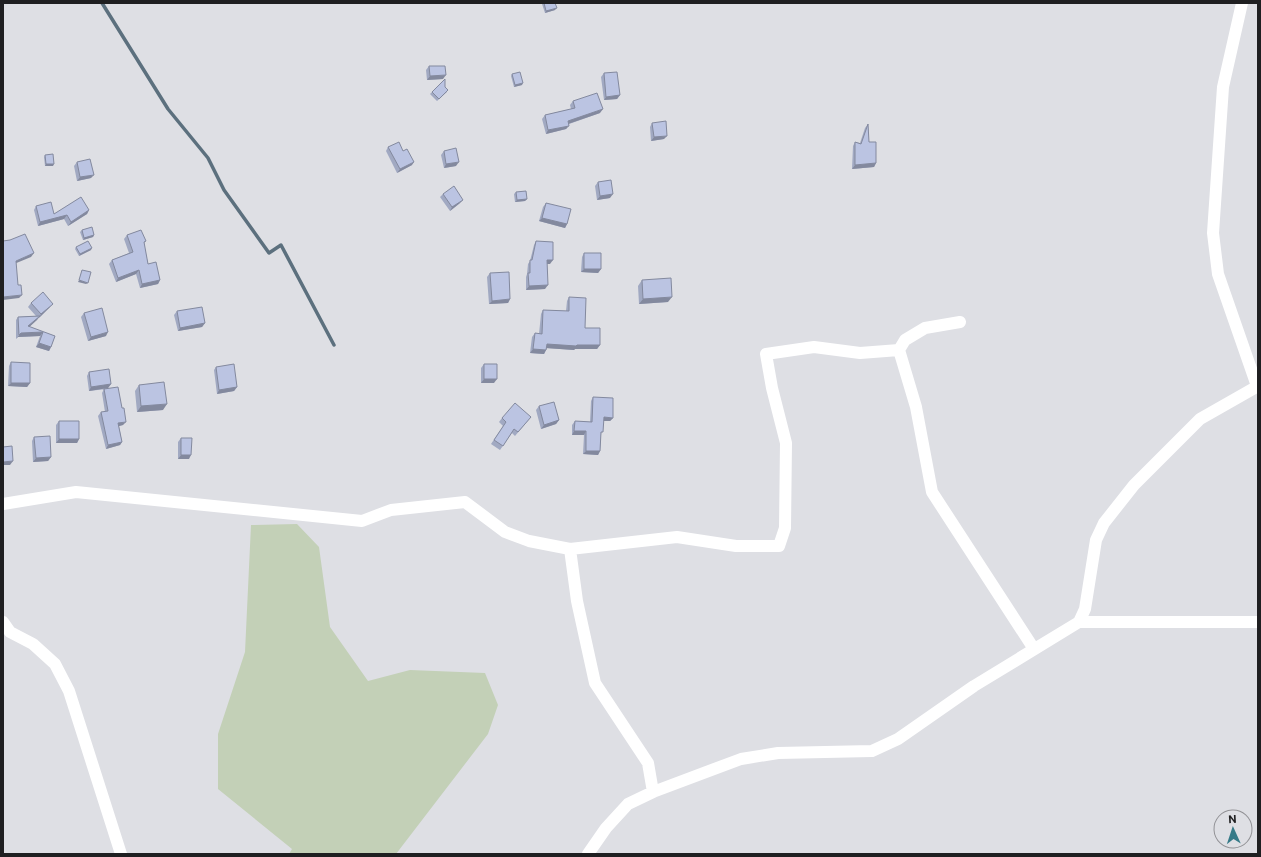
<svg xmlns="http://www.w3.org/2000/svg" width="1261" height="857" font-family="Commissioner,sans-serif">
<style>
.green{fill:#c3d0b7}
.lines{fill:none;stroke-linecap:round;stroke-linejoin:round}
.stream{stroke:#5c707e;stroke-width:3.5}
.minor{stroke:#fff;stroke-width:12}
.wall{fill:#a1a9c2}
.shaded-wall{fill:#83899e}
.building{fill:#bbc4e2;stroke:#83899e}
</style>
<rect width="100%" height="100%" fill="#dedfe4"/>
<path class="green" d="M297 524 319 547 330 627 368 681 410 670 485 673 498 705 488 734 396 854H289L292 849 218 789V734L245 652 251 525Z"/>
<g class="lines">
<path class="stream" d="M102 3 168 109 208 158 224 190 269 253 281 245 334 345"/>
<path class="minor" d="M1242 3 1223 87 1213 233 1218 274 1257 386
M960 322 925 328 905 340 899 350 916 407 932 492 1034 649
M3 504 76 492 362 521 391 510 465 502 505 532 529 541 570 549 677 537 736 546H779L785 528 786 443 772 388 766 354 814 347 860 353 899 350
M570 549 577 601 595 683 648 763 653 792
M3 622 10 632 33 644 55 664 69 691 121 854
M1079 622H1258
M588 854 606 828 628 804 653 792 741 759 778 753 872 751 898 739 974 686 1079 622 1085 609 1096 540 1104 523 1134 485 1200 419 1258 386"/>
</g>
<path class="wall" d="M543 3H555V10L545 13 542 4Z
M429 66 443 79 427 80 426 70Z
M604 73 620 95 617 99 604 100 601 77Z
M512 74 522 85 514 87 511 76Z
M445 87 447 92 437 101 430 94 432 92Z
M573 101 600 113 569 124 566 129 546 134 542 119 545 115 571 109 570 105Z
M652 123 664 139 651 141 650 127Z
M868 124 869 142 876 163 874 167 852 169 853 146 855 142 860 143 865 128Z
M388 147 403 151 412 165 397 173 386 151Z
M444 151 456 166 444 168 441 155Z
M45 155 53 166H45L44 157Z
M77 162 91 178 77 181 74 166Z
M598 182 610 198 597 200 595 186Z
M516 192 527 199 525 201 515 202 514 194Z
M443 194 460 203 450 211 440 197Z
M546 203 567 224 565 228 539 221 543 207Z
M36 206 54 214 89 210 87 214 68 226 64 219 38 226 34 210Z
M82 230 94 235 93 237 83 240 80 232Z
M127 235 146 241 144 243 148 264 160 280 158 284 140 288 136 274 116 282 109 264 112 260 129 253 124 239Z
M536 241 550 264H547L545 289 526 290V277L527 274 528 264 530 261 534 245Z
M76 247 91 250 79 256 75 249Z
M584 253 601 269 598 273 581 272 582 257Z
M490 273 510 299 508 303 489 304 487 277Z
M642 280 668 302 639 304 638 286Z
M569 297 585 328 600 345 597 349H575L574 350 547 348 544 354 530 353 532 337 535 333 539 334 541 314 543 310 566 311 567 301Z
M31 303 50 307 29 327 55 336 51 347 49 351 36 347 40 336 18 337 16 339V320L18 317 36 316 28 307Z
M177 311 205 323 202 327 178 331 174 315Z
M84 313 106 336 88 341 81 317Z
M11 362 30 383 27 387 8 386 9 366Z
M484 364 494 383H481V368Z
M216 367 237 387 234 391 217 394 214 370Z
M89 372 111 384 108 388 123 425 119 426 122 442 120 445 106 449 98 416 101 412H105L102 393 104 389H106L89 391 87 376Z
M139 385 163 410 137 412 135 391Z
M593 397 613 418 610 421H603L601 435 600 451 598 455 583 454 584 435H572V425L575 421 590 422 591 401Z
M539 406 559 420 556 424 541 429 536 410Z
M531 417 515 436 512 433 500 450 491 444 503 426 499 422 502 418Z
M59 421 79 439 77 443H56V425Z
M34 437 51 457 48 461 33 462 32 441Z
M181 438 189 459H178V442Z"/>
<path class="shaded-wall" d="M557 8 555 10 545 13 546 11Z
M446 75 443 79 427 80 430 76Z
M523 83 522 85 514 87 515 85Z
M620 95 617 99 604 100 606 97Z
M603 109 600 113 565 125 568 121Z
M569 126 566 129 546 134 548 130Z
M667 136 664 139 651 141 654 137Z
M414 162 412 165 397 173 400 169Z
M459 162 456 166 444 168 446 164Z
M876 163 874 167 852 169 855 165Z
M46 164H54L53 166H45Z
M94 175 91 178 77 181 80 177Z
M613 194 610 198 597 200 600 196Z
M527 199 525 201 515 202 517 200Z
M463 200 460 203 450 211 452 207Z
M89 210 87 214 68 226 71 222Z
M67 215 64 219 38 226 40 222Z
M542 218 567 224 565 228 539 221Z
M94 235 93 237 83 240 84 238Z
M92 248 91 250 79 256 80 254Z
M34 253 31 257 14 264 16 261Z
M547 260H553L550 264H544Z
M584 269H601L598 273 581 272Z
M139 270 136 274 116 282 118 278Z
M79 280 88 283 86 284 78 282Z
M160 280 158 284 140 288 142 284Z
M548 285 545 289 526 290 529 286Z
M22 295 19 298 3 300V297Z
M672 297 668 302 639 304 643 299Z
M510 299 508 303 489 304 492 301Z
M53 304 39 318 41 314Z
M40 316 37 320 26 330 28 326Z
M205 323 202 327 178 331 180 328Z
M43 332 40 336 18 337 16 339 21 333Z
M108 332 106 336 88 341 91 337Z
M39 343 51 347 49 351 36 347Z
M547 344 600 345 597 349H575L574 350 545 348Z
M533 349 546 350 544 354 530 353Z
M484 379H497L494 383H481Z
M11 383H30L27 387 8 386Z
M111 384 108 388 89 391 91 387Z
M237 387 234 391 217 394 219 390Z
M167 404 163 410 137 412 141 406Z
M604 417 613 418 610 421H601Z
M559 420 556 424 541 429 544 425Z
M126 422 123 425 115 427 118 423Z
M574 431H586L584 435H572Z
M59 439H79L77 443H56Z
M122 442 120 445 106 449 108 445Z
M586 451H600L598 455 583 454Z
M181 455H191L189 459H178Z
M51 457 48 461 33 462 36 458Z
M13 461 10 465H3V462Z"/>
<path class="building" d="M544 3H555L557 8 546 11Z
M429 66H445L446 75 430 76Z
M520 72 523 83 515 85 512 74Z
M617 72 620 95 606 97 604 73Z
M445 79V87L448 90 439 99 432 92Z
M597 93 603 109 568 121 569 126 548 130 545 115 575 108 573 101Z
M666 121 667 136 654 137 652 123Z
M868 124 869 142H876V163L855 165V142L861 144Z
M399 142 403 151 407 149 414 162 400 169 388 147Z
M456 148 459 162 446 164 444 151Z
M53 154 54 164H46L45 155Z
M90 159 94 175 80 177 77 162Z
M611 180 613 194 600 196 598 182Z
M454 186 463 200 452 207 443 194Z
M526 191 527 199 517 200 516 192Z
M81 197 89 210 71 222 67 215 40 222 36 206 51 202 54 214Z
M546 203 571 209 567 224 542 218Z
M92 227 94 235 84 238 82 230Z
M141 230 146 241 144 242 148 264 156 262 160 280 142 284 139 270 118 278 112 260 133 252 127 235Z
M25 234 34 253 16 261 18 285H21L22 295 3 297V241L10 240Z
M88 241 92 248 80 254 76 247Z
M536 241 553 242V260H547L548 285 529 286 528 273H530V260H532Z
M584 253H601V269H584Z
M82 270 91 272 88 283 79 280Z
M509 272 510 299 492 301 490 273Z
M671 278 672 297 643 299 642 280Z
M43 292 53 304 41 314 31 303Z
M569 297 586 298 585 328H600V345H577L576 346 547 344 546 350 533 349 535 333 542 334 543 310 569 311Z
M202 307 205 323 180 328 177 311Z
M102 308 108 332 91 337 84 313Z
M40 316 28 326 55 336 51 347 39 343 43 332 21 333 19 335 18 317Z
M11 362 30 363V383H11Z
M234 364 237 387 219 390 216 367Z
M484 364H497V379H484Z
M109 369 111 384 91 387 89 372Z
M164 382 167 404 141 406 139 385Z
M118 387 122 408H124L126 422 118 423 122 442 108 445 101 412 108 411 104 389Z
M593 397 613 398V418L604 417 603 432H601L600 451H586V431H574L575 421 592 422Z
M554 402 559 420 544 425 539 406Z
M515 403 531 417 518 432 514 429 503 446 494 440 506 422 502 418Z
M59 421H79V439H59Z
M50 436 51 457 36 458 34 437Z
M181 438H192L191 455H181Z
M12 446 13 461 3 462V447Z"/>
<rect width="1261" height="857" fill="none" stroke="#1f1f21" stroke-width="8"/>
<g transform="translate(1233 829) rotate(357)"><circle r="19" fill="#dedfe4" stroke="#929296"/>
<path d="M0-3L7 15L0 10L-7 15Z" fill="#357a88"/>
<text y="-6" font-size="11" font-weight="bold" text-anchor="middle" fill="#1f1f21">N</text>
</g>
</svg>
